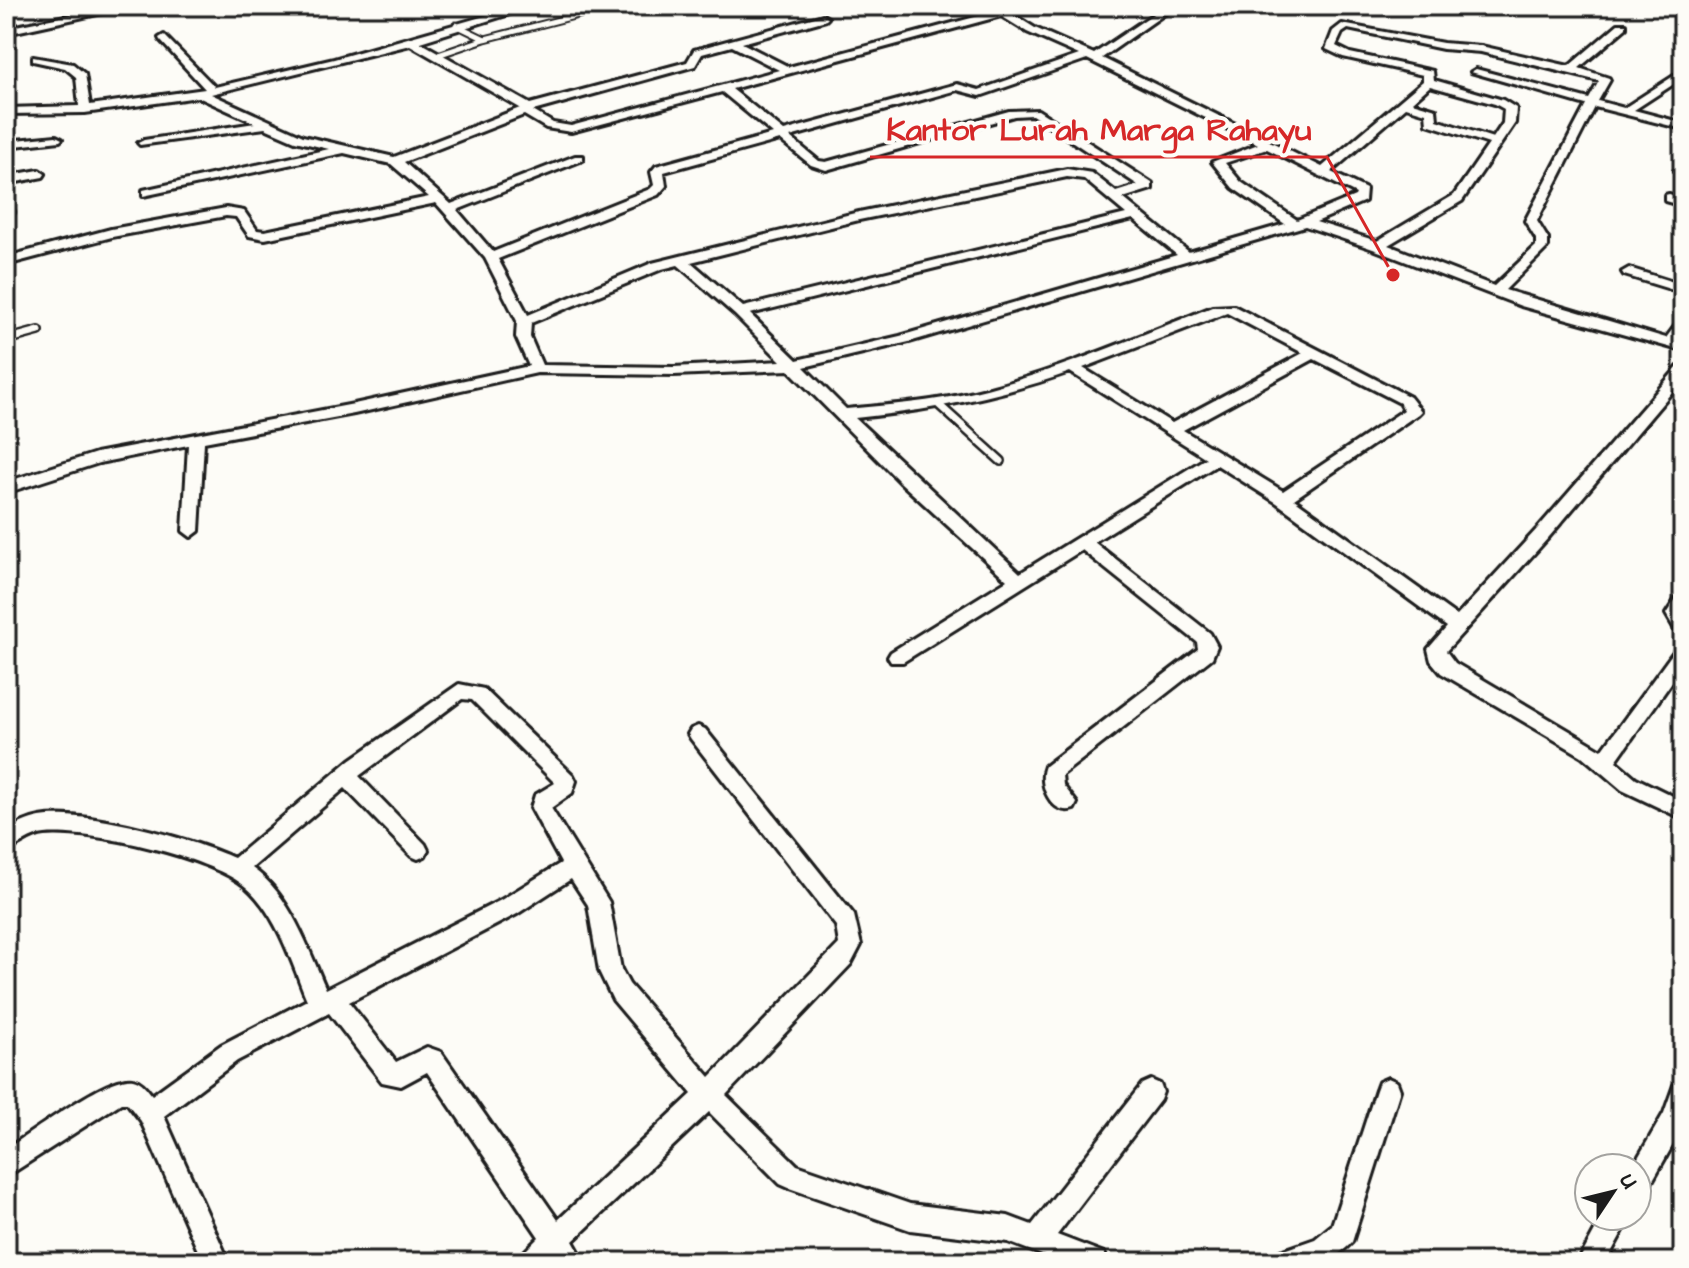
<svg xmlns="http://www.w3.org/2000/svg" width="1689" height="1268" font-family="'Architects Daughter',sans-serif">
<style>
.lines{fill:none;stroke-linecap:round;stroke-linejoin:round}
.lane-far1-casing{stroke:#1c1c1c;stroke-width:9}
.lane-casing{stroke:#1c1c1c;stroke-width:12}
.street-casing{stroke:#1c1c1c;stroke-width:6}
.lane-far1{stroke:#fdfcf7;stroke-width:5}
.lane{stroke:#fdfcf7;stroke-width:7}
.street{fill:#fdfcf7;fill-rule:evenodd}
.leader{fill:none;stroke:#d62828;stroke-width:3}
.callout-dot{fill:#d62828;stroke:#fdfcf7;stroke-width:3}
.callout-label{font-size:32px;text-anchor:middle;font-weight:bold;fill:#d62828;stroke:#fdfcf7;stroke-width:8;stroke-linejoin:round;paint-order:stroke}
</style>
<rect width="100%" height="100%" fill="#fdfcf7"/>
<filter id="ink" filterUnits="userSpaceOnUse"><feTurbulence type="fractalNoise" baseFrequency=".0125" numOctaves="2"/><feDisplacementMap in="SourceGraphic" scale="16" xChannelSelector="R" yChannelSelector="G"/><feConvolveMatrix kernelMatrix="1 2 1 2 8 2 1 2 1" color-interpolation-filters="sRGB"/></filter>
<g filter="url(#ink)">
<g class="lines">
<defs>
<path id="lane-far1" d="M456 25 485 39 613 6
M438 55 485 39"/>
<path id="lane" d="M6 213 11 212
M6 340 39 331
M938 404 1001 461"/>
<path id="street" d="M115 6H134L6 34V28Z
M520 6H535L420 42 530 104 687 62 694 50 823 15 828 18 826 20 742 43 789 67 1016 6H1032L1011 13 1035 28 1094 54 1165 6H1176L1102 58 1322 167 1423 81V75L1343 57 1326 49 1333 31 1342 24 1443 43 1481 46 1569 66 1618 24H1626V28L1579 68 1609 78 1610 80 1598 101 1624 108 1683 70V78L1634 110 1683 123V129L1595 107 1537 221 1548 239V247L1505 290 1666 338 1678 322 1683 321V335L1678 341 1683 343V351L1521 306 1373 249 1305 226 909 342 804 367 846 409C889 405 932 402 974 392 1056 372 1134 338 1212 307L1234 306 1410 397 1421 411 1418 414 1294 499 1457 616 1537 529 1678 367 1683 366V379L1549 537 1446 651 1455 663 1602 750 1677 647 1683 645V666L1616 761 1636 778 1683 801V819L1622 790 1582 756 1441 673 1431 661 1428 649 1447 627 1277 503 1217 465 1094 542 1210 633 1217 646 1212 658 1062 775 1063 785 1077 803 1074 809C1052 817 1037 784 1045 766L1198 649 1197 642 1082 550 903 662H891L888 657 891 652 1007 580 900 482 789 370 674 375 537 373 354 414 204 442 199 531 191 537 183 531 188 445 99 463 6 493V482L96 453 354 404 529 366 516 337 517 321 485 258 436 203 265 239 249 236 236 217 226 216 112 237 6 265V257L111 229 226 208 244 211 257 230 265 231 429 197 391 164 344 153 143 196V190L329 149 295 141 265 128 140 145 138 143 144 140 255 123 198 97 85 113 6 114V108L79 106 76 77 65 68 33 61V57L73 64 85 74 90 105 205 89 160 40 159 38 164 35 215 87 334 59ZM1001 16 1027 32 1079 55 979 90 957 84 784 131 732 89ZM1348 29 1443 49 1481 52 1599 81 1589 99 1476 69 1471 72 1586 105 1525 221 1536 239V246L1494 286 1388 245 1462 201 1515 123 1516 108 1503 100 1434 80 1433 71 1350 53 1336 46 1342 33ZM410 45 520 108 394 157 303 136 211 94ZM732 46 779 70 571 126 553 123 533 111 695 66 702 54ZM1087 59 1258 144 1212 162 1233 188 1285 224 1189 252 1123 198 1152 189V183L1038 110 1009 111 826 162 819 161 790 137 957 90 980 96ZM1430 86 1495 104 1504 109 1503 123 1493 138 1437 120 1436 109 1412 102ZM722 92 773 134 656 166 651 172 654 185 650 189 493 252 457 210 583 160V156H575L451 204 404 162 524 115 546 128 571 132ZM1406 107 1426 113 1427 124 1489 144 1454 195 1377 241 1316 222 1365 201 1366 189 1331 172ZM1032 115 1138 185 1116 192 1092 173 1067 169 859 212 652 263 528 315 498 259 658 195 666 186 664 172 780 140 811 165 826 170 1014 116ZM1267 149 1356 194 1355 196 1297 220 1241 182 1225 163ZM1067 177 1084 179 1126 214 743 307 691 262 859 220ZM1133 219 1177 255 900 336 797 360 750 314ZM678 265 735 315 781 361 674 367 542 365 530 337 531 323 662 269ZM1227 313 1303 353 1172 423 1083 368ZM1314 359 1400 403 1404 410 1283 491 1183 430ZM1070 372 1206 458 1020 573 855 418C929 411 999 397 1070 372Z
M56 136 62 139 60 141 6 147V141Z
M1680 167 1683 168V176L1674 171Z
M39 170 45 174 43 177 6 184V176Z
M1669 194 1683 198V206L1665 201V195Z
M1629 268 1683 285V293L1624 275 1622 272Z
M1683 596V635L1677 633 1666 614 1677 597Z
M459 684 484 689 573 775 576 781 572 793 551 808 609 902 621 969 629 984 710 1077 839 944 836 926 691 739 688 734 691 729 698 726 705 729 854 915 861 945 851 964 726 1095 797 1165 910 1204 1008 1216 1032 1225 1142 1084 1151 1080 1160 1084 1163 1092 1160 1100 1057 1235 1104 1253 1108 1262H1061L1008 1242 910 1230 789 1188 780 1184 709 1112 573 1241 585 1262H556L554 1259 551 1262H519L523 1253 539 1237 427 1072 401 1086 382 1082 329 1013 237 1061 164 1116 229 1262H203L141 1121 127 1103H121L6 1177V1149C30 1134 109 1074 133 1079 142 1081 147 1089 152 1095L221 1045 307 1000C292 963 277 914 246 887 211 857 92 830 45 834 30 835 20 846 6 851V831C17 825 28 819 40 817 84 809 193 839 234 858L350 760ZM462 699 472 700 555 783 535 795 531 808 561 863 501 900 326 989C308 948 290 894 252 868L345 788 411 856 418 859 425 856 428 850 425 844 359 776ZM571 879 588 905 599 971 613 1000 692 1094 558 1220 441 1052 427 1047 396 1062 349 1002 517 914Z
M1388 1078 1397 1082 1400 1090 1352 1242C1330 1267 1301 1262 1271 1262L1275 1253 1315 1239 1332 1225 1376 1090 1379 1082Z
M1683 1081V1127L1646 1192 1637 1196V1168H1632L1664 1113 1674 1085Z
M1603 1216H1631L1606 1262H1578Z"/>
</defs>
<use href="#lane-far1" class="lane-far1-casing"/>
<use href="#lane" class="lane-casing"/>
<use href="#street" class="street-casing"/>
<use href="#lane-far1" class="lane-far1"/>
<use href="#lane" class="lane"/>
<use href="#street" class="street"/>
</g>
</g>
<path class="leader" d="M1393 275L1327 157H870"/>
<circle class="callout-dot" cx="1393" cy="275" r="8"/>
<g class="callout-label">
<text x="1099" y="140">Kantor Lurah Marga Rahayu</text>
</g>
<rect width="1689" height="1268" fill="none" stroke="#fdfcf7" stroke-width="32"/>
<rect x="16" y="16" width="1657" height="1236" fill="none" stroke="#1c1c1c" stroke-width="3" filter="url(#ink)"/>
<g transform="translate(1613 1192) rotate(55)"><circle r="38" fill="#fdfcf7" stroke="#a3a29f" stroke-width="2"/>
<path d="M0-6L14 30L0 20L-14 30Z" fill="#1c1c1c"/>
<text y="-12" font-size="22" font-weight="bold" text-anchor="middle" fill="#1c1c1c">U</text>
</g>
</svg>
